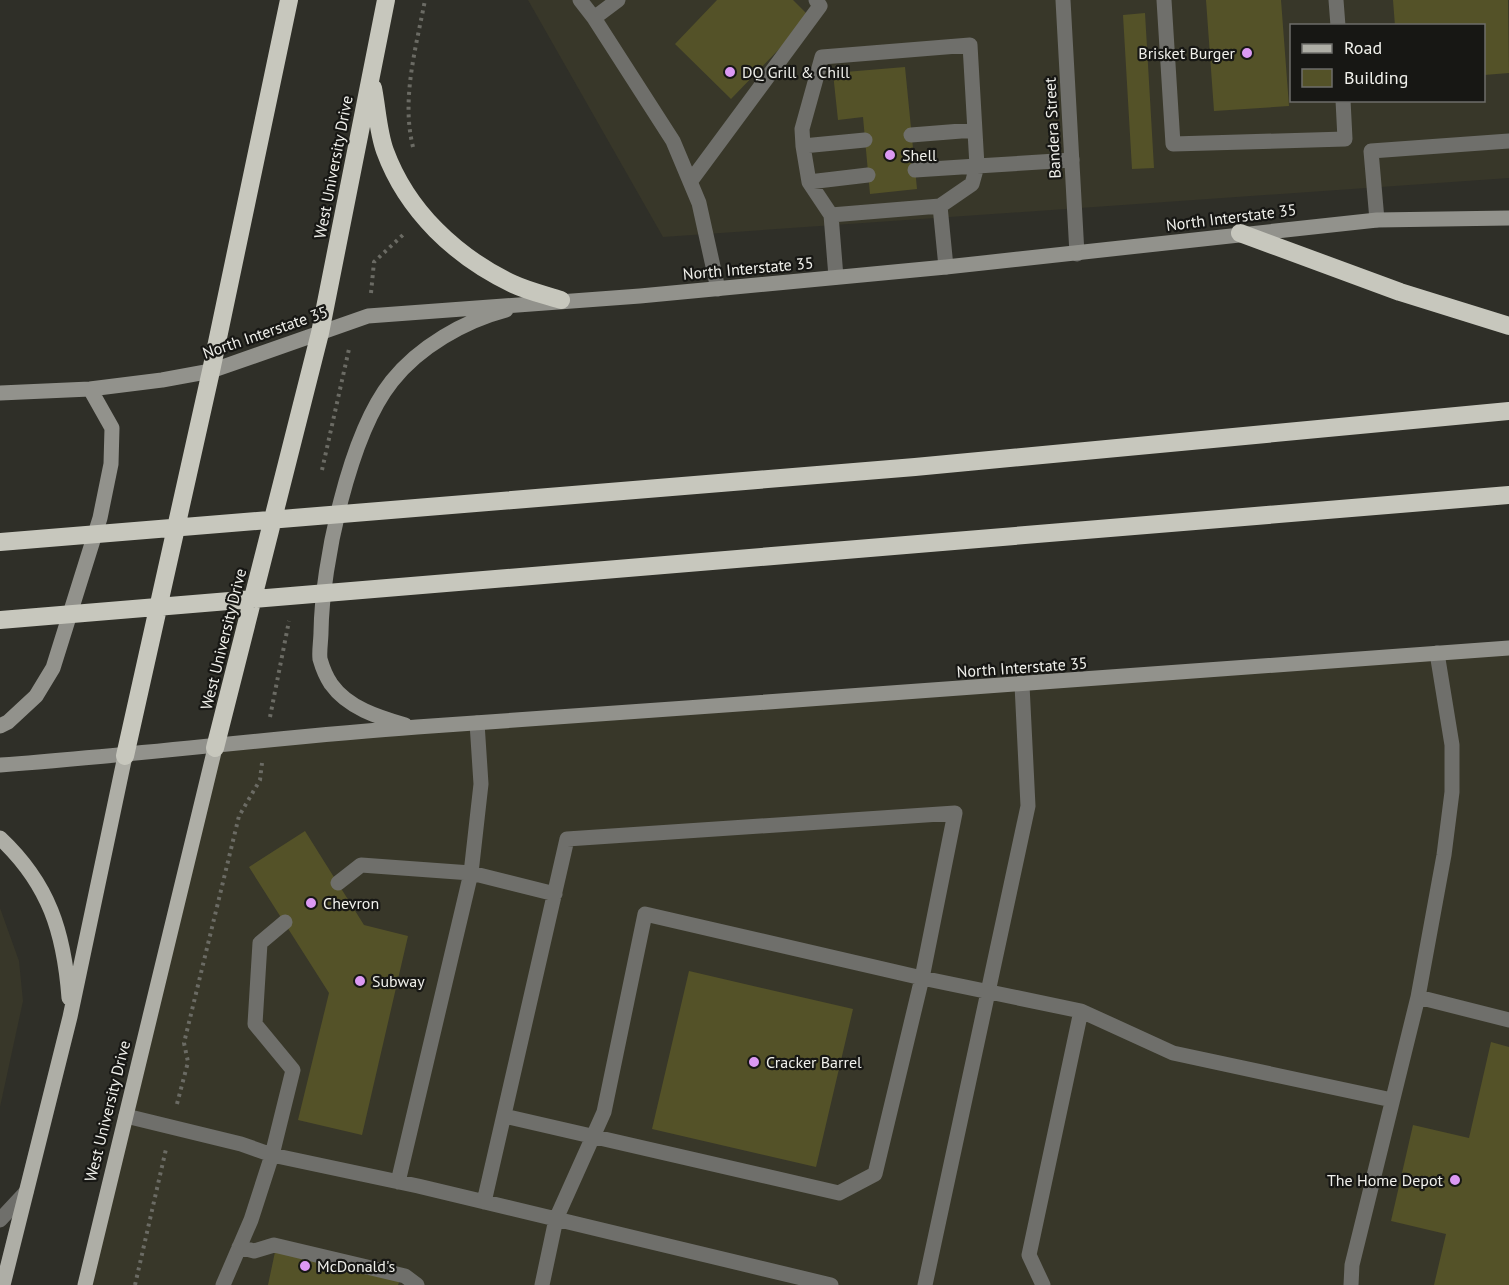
<svg xmlns="http://www.w3.org/2000/svg" width="1509" height="1285" font-family="'PT Sans',sans-serif">
<style>
.built{fill:#383729;fill-rule:evenodd}
.building{fill:#545228}
.lines{fill:none;stroke-linecap:round;stroke-linejoin:round}
.path{stroke:#6b6b64;stroke-width:4;stroke-dasharray:3 4.5;stroke-linecap:butt}
.lane{stroke:#6f6f6b;stroke-width:15}
.street{stroke:#6f6f6b;stroke-width:15}
.secondary{stroke:#92928c;stroke-width:15}
.primary{stroke:#aeaea6;stroke-width:15}
.highway{stroke:#c7c7bd;stroke-width:18}
.poi-dot{fill:#dc99f4;stroke:#171714;stroke-width:2}
.labels{text-anchor:middle;dominant-baseline:central;stroke-width:4.5;stroke-linejoin:round;paint-order:stroke}
.poi-label{font-size:16px;fill:#f0f0eb;stroke:#171714;text-anchor:start}
.street-label{font-size:16px;fill:#f0f0eb;stroke:#171714}
</style>
<rect width="100%" height="100%" fill="#2f2f28"/>
<path class="built" d="M528 0H1509V178L663 237ZM1292 26H1484V100H1292Z
M1509 648V1285H85L215 748Z
M0 908 19 961 23 1001 0 1107Z"/>
<path class="building" d="M717 0H793L810 17 731 99 675 44Z
M1206 0H1281L1289 106 1214 111Z
M1393 0H1508L1509 73 1484 75V26H1395Z
M1145 13 1154 168 1132 169 1123 15Z
M905 67 917 189 870 194 863 117 838 120 833 73Z
M305 831 364 925 408 936 362 1135 298 1120 329 993 249 867Z
M689 971 853 1009 816 1167 652 1129Z
M1491 1042 1509 1047V1285H1434L1446 1234 1391 1221 1413 1125 1469 1138Z
M275 1252 400 1280 398 1285H268Z"/>
<g class="lines">
<path class="path" d="M413 147C401 99 416 48 425 0
M371 293 374 262 405 233
M322 470 349 349
M270 717 289 621
M177 1104 188 1062 184 1043 239 816 260 780 262 763
M135 1285 166 1149"/>
<path class="lane" d="M580 0 594 18 673 141 699 203 718 289
M1164 0 1173 144 1345 139 1343 100
M1336 0 1338 26
M594 18 618 0
M911 135 974 130
M803 146 865 140
M690 182 820 6 816 0
M809 182 868 175
M940 206 946 267
M831 215 940 206 972 184 977 166 1072 160
M1377 220 1371 151 1509 141
M836 277 831 215 809 182 803 146 802 129 822 57 970 45 977 166 915 170
M338 883 361 865 471 873 555 894
M1418 997 1509 1020
M126 1116 241 1144 272 1155 418 1186 831 1285
M398 1182 471 873 481 784 477 723
M484 1202 567 839 955 813 922 978 875 1174 839 1193 504 1116
M239 1247 254 1251 274 1245 405 1276 417 1285
M223 1285 251 1220 272 1155 293 1070 255 1024 260 943 285 922
M542 1285 556 1219 604 1112 645 914 922 978 1081 1011 1173 1053 1392 1100
M925 1285 1028 806 1022 685
M1043 1285 1029 1255 1081 1011
M1351 1285 1352 1265 1418 997 1444 855 1452 792V745L1437 653"/>
<path class="street" d="M1063 0 1077 254
M0 1220 26 1192"/>
<path class="secondary" d="M0 393 90 389 162 380 211 371 368 316 640 296 946 267 1377 220 1509 218
M405 725C378 717 348 708 331 684 327 678 322 666 320 659 319 651 321 640 321 632 322 564 349 435 392 381 419 347 464 321 506 310
M0 726 8 722 36 696 53 668 100 518 111 464 112 428 90 389
M0 765C139 755 277 737 417 727 781 701 1145 676 1509 648"/>
<path class="primary" d="M0 838C49 884 64 932 69 998
M3 1285 70 1017 125 756
M85 1285 215 748"/>
<path class="highway" d="M373 88C377 108 378 132 385 151 407 211 456 257 513 284 528 291 545 295 561 300
M1240 233 1400 292 1509 326
M0 542 915 467 1509 411
M0 620 1509 495
M215 748 320 333 386 0
M125 756 211 371 289 0"/>
</g>
<g class="poi-dot">
<circle cx="1247" cy="53" r="6"/>
<circle cx="730" cy="72" r="6"/>
<circle cx="890" cy="155" r="6"/>
<circle cx="311" cy="903" r="6"/>
<circle cx="360" cy="981" r="6"/>
<circle cx="754" cy="1062" r="6"/>
<circle cx="1455" cy="1180" r="6"/>
<circle cx="305" cy="1266" r="6"/>
</g>
<g class="labels">
<g class="poi-label">
<text x="1235" y="53" text-anchor="end">Brisket Burger</text>
<text x="742" y="72">DQ Grill &amp; Chill</text>
<text x="902" y="155">Shell</text>
<text x="323" y="903">Chevron</text>
<text x="372" y="981">Subway</text>
<text x="766" y="1062">Cracker Barrel</text>
<text x="1443" y="1180" text-anchor="end">The Home Depot</text>
<text x="317" y="1266">McDonald's</text>
</g>
<g class="street-label">
<text transform="translate(1052 128) rotate(-93)">Bandera Street</text>
<text transform="translate(333 167) rotate(-79)">West University Drive</text>
<text transform="translate(1231 217) rotate(-7)">North Interstate 35</text>
<text transform="translate(748 268) rotate(-5)">North Interstate 35</text>
<text transform="translate(265 332) rotate(-19)">North Interstate 35</text>
<text transform="translate(223 639) rotate(-76)">West University Drive</text>
<text transform="translate(1022 667) rotate(-4)">North Interstate 35</text>
<text transform="translate(107 1111) rotate(-76)">West University Drive</text>
</g>
</g>
<rect x="1290" y="24" width="195" height="78" fill="#171714" stroke="#6e6e6a" stroke-width="1.5"/>
<rect x="1302" y="44" width="30" height="9" fill="#aeaea6" stroke="#6e6e6a" stroke-width="1.5"/>
<text x="1344" y="54" font-size="18" fill="#f0f0eb">Road</text>
<rect x="1302" y="69" width="30" height="18" fill="#545228" stroke="#6e6e6a" stroke-width="1.5"/>
<text x="1344" y="84" font-size="18" fill="#f0f0eb">Building</text>
</svg>
